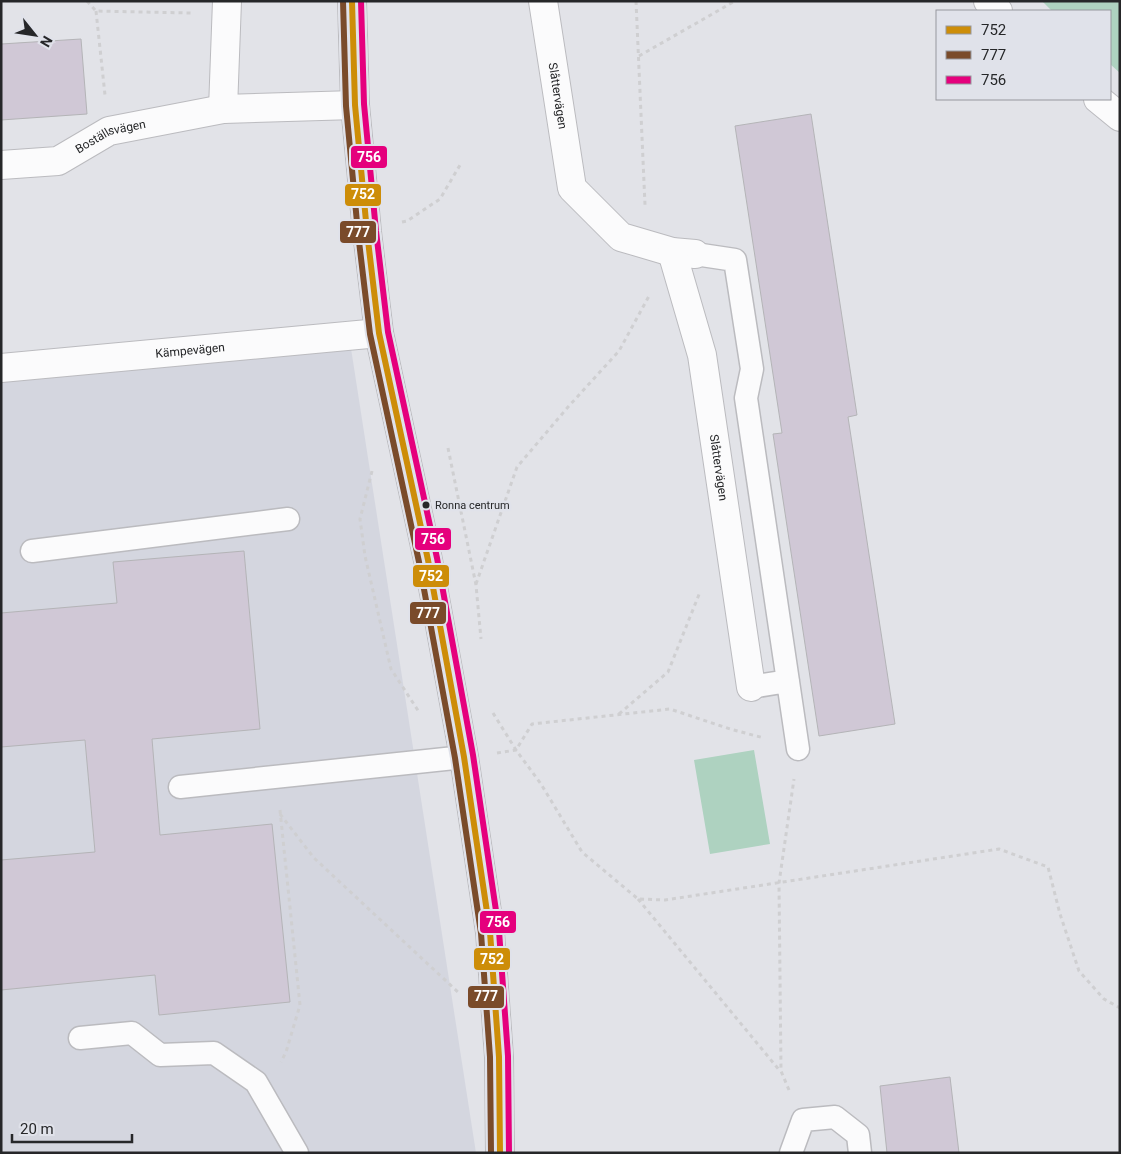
<svg xmlns="http://www.w3.org/2000/svg" width="1121" height="1154" font-family="Roboto,sans-serif">
<style>
.built{fill:#d4d6df}
.green{fill:#aed2c0}
.building{fill:#d0c8d6;stroke:#b4b4b7}
.lines{fill:none;stroke-linecap:round;stroke-linejoin:round}
.lane-casing{stroke:#bbbbbf;stroke-width:25}
.street-casing{stroke:#bbbbbf;stroke-width:30}
.secondary-casing{stroke:#bbbbbf;stroke-width:30}
.path{stroke:#cfcfd1;stroke-width:3;stroke-dasharray:4 4;stroke-linecap:butt}
.lane{stroke:#fbfbfc;stroke-width:22}
.street{stroke:#fbfbfc;stroke-width:28}
.secondary{stroke:#fbfbfc;stroke-width:28}
.bus-1-casing{stroke:#e0e2ea;stroke-width:10}
.bus-2-casing{stroke:#e0e2ea;stroke-width:10}
.bus-3-casing{stroke:#e0e2ea;stroke-width:10}
.bus-1{stroke:#cd8d08;stroke-width:6}
.bus-2{stroke:#7a4b2a;stroke-width:6}
.bus-3{stroke:#e5007d;stroke-width:6}
.bus-dot{fill:#262729;stroke:#e0e2ea;stroke-width:2}
.labels{text-anchor:middle;dominant-baseline:central;stroke-width:5;stroke-linejoin:round;paint-order:stroke}
.bus-label{font-size:11px;fill:#262729;stroke:#e0e2ea;text-anchor:start}
.street-label{font-size:12px;fill:#262729;stroke:#e0e2ea}
.line-badge{stroke:#e0e2ea;stroke-width:2}
.badge-label{font-size:14px;text-anchor:middle;font-weight:bold;fill:#fff}
</style>
<rect width="100%" height="100%" fill="#e2e3e8"/>
<path class="built" d="M350 342 476 1153H1V378Z"/>
<path class="green" d="M1042 1H1120V73L1110 64V11H1052Z
M754 750 770 844 710 854 694 760Z"/>
<path class="building" d="M81 39 87 114 1 120V44Z
M811 114 857 415 848 417 895 724 819 736 773 434 782 433 735 126Z
M244 551 260 729 152 739 160 835 272 824 290 1002 159 1015 155 975 1 990V860L95 852 85 740 1 747V613L117 603 113 562Z
M950 1077 959 1153H887L880 1086Z"/>
<g class="lines">
<defs>
<path id="lane" d="M695 254 735 260 752 369 746 398 798 749
M32 551 288 519
M751 687 788 681
M180 787 464 757
M80 1038 132 1033 160 1055 214 1053 256 1082 297 1153
M791 1153 803 1120 835 1117 858 1135 860 1153"/>
<g id="street">
<path id="s1" d="M543 1 572 188 621 237 672 252 695 254"/>
<path d="M988 1 998 11"/>
<path d="M1098 99 1120 117"/>
<path d="M223 109 227 1"/>
<path id="s2" d="M1 165 58 161 109 131 223 109 355 105"/>
<path id="s3" d="M672 252 702 355 751 687"/>
<path id="s4" d="M1 368 379 333"/>
</g>
<path id="secondary" d="M352 1 355 105 367 232 379 333 428 560 464 757 490 932 499 1057 500 1153"/>
</defs>
<use href="#lane" class="lane-casing"/>
<use href="#street" class="street-casing"/>
<use href="#secondary" class="secondary-casing"/>
<path class="path" d="M87 1 96 11 191 13
M636 1 645 205 646 208
M96 11 105 95
M639 56 735 1
M402 222 407 221 440 199 460 165
M448 448 476 585 481 639
M372 471 360 519 365 556 391 669 419 712
M476 584 517 467 568 407 619 351 649 296
M493 713 516 750 532 724 670 709 730 729 764 738
M619 714 668 672 700 592
M497 753 516 750 541 784 582 852 638 899 665 900 999 849 1048 867 1060 914 1079 971 1104 999 1120 1008
M280 810 300 1005 286 1052 281 1062
M280 814 314 858 459 993
M638 899 780 1071
M789 1090 781 1071 779 883 794 779"/>
<use href="#lane" class="lane"/>
<use href="#street" class="street"/>
<use href="#secondary" class="secondary"/>
<defs>
<path id="bus-1" d="M352 1 355 105 367 232 379 333 428 560 464 757 490 932 499 1057 500 1153"/>
<path id="bus-2" d="M343 1 346 106 358 233 370 334 419 562 455 758 481 933 490 1057 491 1153"/>
<path id="bus-3" d="M361 1 364 104 376 231 388 332 437 558 473 755 499 931 508 1056 509 1153"/>
</defs>
<use href="#bus-1" class="bus-1-casing"/>
<use href="#bus-2" class="bus-2-casing"/>
<use href="#bus-3" class="bus-3-casing"/>
<use href="#bus-1" class="bus-1"/>
<use href="#bus-2" class="bus-2"/>
<use href="#bus-3" class="bus-3"/>
</g>
<circle class="bus-dot" cx="426" cy="505" r="4.5"/>
<g class="labels">
<g class="bus-label">
<text x="435" y="505">Ronna centrum</text>
</g>
<g class="street-label">
<text stroke="none"><textPath href="#s1" startOffset="96">Slåttervägen</textPath></text>
<text stroke="none"><textPath href="#s2" startOffset="116">Boställsvägen</textPath></text>
<text stroke="none"><textPath href="#s4" startOffset="190">Kämpevägen</textPath></text>
<text stroke="none"><textPath href="#s3" startOffset="221">Slåttervägen</textPath></text>
</g>
</g>
<g class="line-badge">
<rect x="350" y="145" width="38" height="24" rx="5" fill="#e5007d"/>
<rect x="344" y="183" width="38" height="24" rx="5" fill="#cd8d08"/>
<rect x="339" y="220" width="38" height="24" rx="5" fill="#7a4b2a"/>
<rect x="414" y="527" width="38" height="24" rx="5" fill="#e5007d"/>
<rect x="412" y="564" width="38" height="24" rx="5" fill="#cd8d08"/>
<rect x="409" y="601" width="38" height="24" rx="5" fill="#7a4b2a"/>
<rect x="479" y="910" width="38" height="24" rx="5" fill="#e5007d"/>
<rect x="473" y="947" width="38" height="24" rx="5" fill="#cd8d08"/>
<rect x="467" y="985" width="38" height="24" rx="5" fill="#7a4b2a"/>
</g>
<g class="badge-label">
<text x="369" y="162">756</text>
<text x="363" y="199">752</text>
<text x="358" y="237">777</text>
<text x="433" y="544">756</text>
<text x="431" y="581">752</text>
<text x="428" y="618">777</text>
<text x="498" y="927">756</text>
<text x="492" y="964">752</text>
<text x="486" y="1001">777</text>
</g>
<rect width="1121" height="1154" fill="none" stroke="#262729" stroke-width="5"/>
<rect x="936" y="10" width="175" height="90" fill="#e0e2ea" stroke="#96979d"/>
<rect x="946" y="26" width="25" height="8" fill="#cd8d08" stroke="#96979d"/>
<text x="981" y="35" font-size="15" fill="#262729">752</text>
<rect x="946" y="51" width="25" height="8" fill="#7a4b2a" stroke="#96979d"/>
<text x="981" y="60" font-size="15" fill="#262729">777</text>
<rect x="946" y="76" width="25" height="8" fill="#e5007d" stroke="#96979d"/>
<text x="981" y="85" font-size="15" fill="#262729">756</text>
<g transform="translate(35 35) rotate(120)" stroke="#e0e2ea" stroke-width="4" paint-order="stroke">
<path d="M0-4L9 19L0 12L-9 19Z" fill="#262729"/>
<text y="-8" font-size="14" font-weight="bold" text-anchor="middle" fill="#262729">N</text>
</g>
<path d="M12 1134v8h120v-8" fill="none" stroke="#262729" stroke-width="2.5"/>
<text x="20" y="1134" font-size="15" fill="#262729" stroke="#e0e2ea" stroke-width="4" paint-order="stroke">20 m</text>
</svg>
